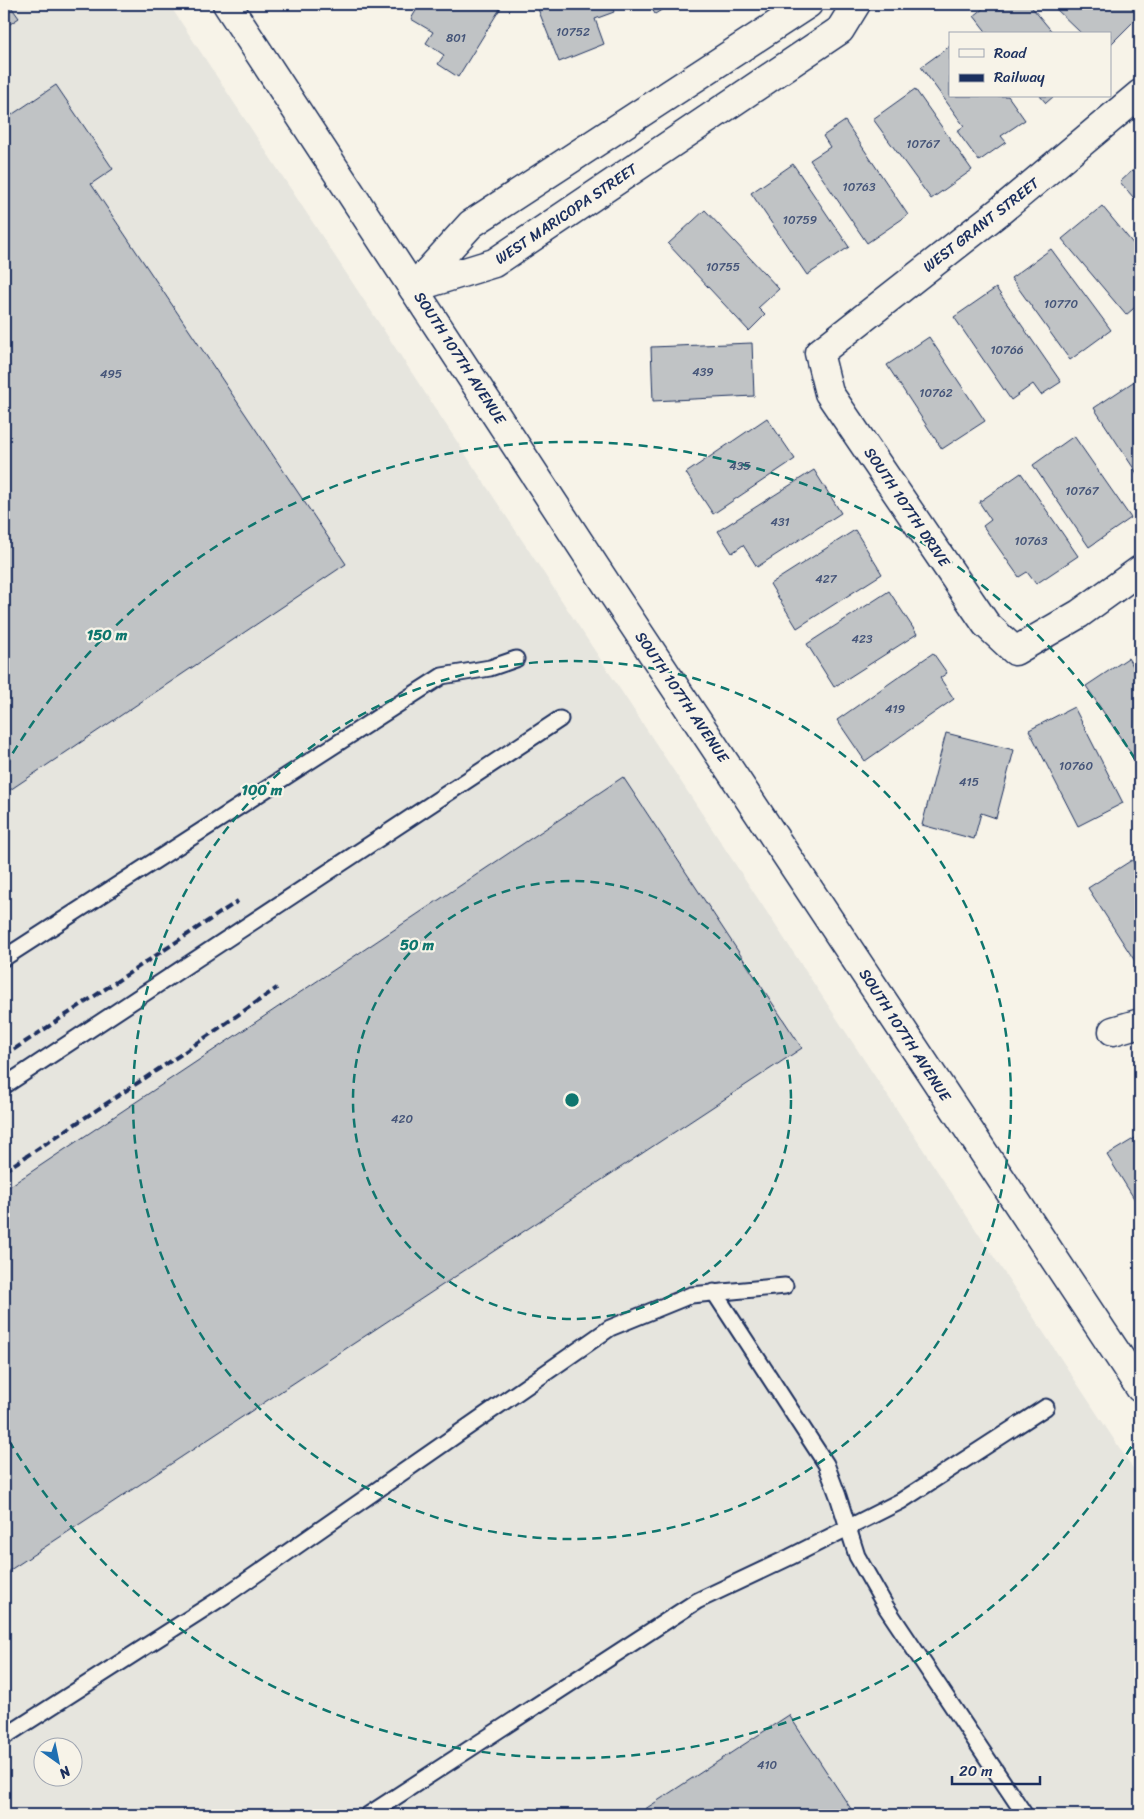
<svg xmlns="http://www.w3.org/2000/svg" width="1144" height="1819" font-family="Sriracha,sans-serif">
<style>
.built{fill:#e6e5de;fill-rule:evenodd}
.building{fill:#c0c3c5;stroke:#1b2f5e}
.lines{fill:none;stroke-linecap:round;stroke-linejoin:round}
.service-casing{stroke:#1b2f5e;stroke-width:19}
.minor-casing{stroke:#1b2f5e;stroke-width:31}
.tertiary-casing{stroke:#1b2f5e;stroke-width:31}
.secondary-casing{stroke:#1b2f5e;stroke-width:31}
.service{stroke:#f7f3e8;stroke-width:15}
.minor{stroke:#f7f3e8;stroke-width:28}
.tertiary{stroke:#f7f3e8;stroke-width:28}
.secondary{stroke:#f7f3e8;stroke-width:28}
.rail{stroke:#1b2f5e;stroke-width:4;stroke-dasharray:8 4;stroke-linecap:butt}
.ring{fill:none;stroke:#0f766e;stroke-width:2.5;stroke-dasharray:9 6}
.labels{text-anchor:middle;dominant-baseline:central;stroke-width:4.5;stroke-linejoin:round;paint-order:stroke}
.number-label{font-size:12px;fill:#445478}
.street-label{font-size:15px;fill:#1b2f5e;stroke:#f7f3e8}
.centre{fill:#0f766e;stroke:#f7f3e8;stroke-width:2.5}
.ring-label{font-size:15px;text-anchor:middle;font-weight:bold;fill:#0f766e;stroke:#f7f3e8;stroke-width:4.5;stroke-linejoin:round;paint-order:stroke}
</style>
<rect width="100%" height="100%" fill="#f7f3e8"/>
<filter id="ink" filterUnits="userSpaceOnUse"><feTurbulence type="fractalNoise" baseFrequency=".02" numOctaves="2"/><feDisplacementMap in="SourceGraphic" scale="10" xChannelSelector="R" yChannelSelector="G"/><feConvolveMatrix kernelMatrix="1 2 1 2 8 2 1 2 1" color-interpolation-filters="sRGB"/></filter>
<g filter="url(#ink)">
<path class="built" d="M4 4H169L1140 1479V1815H4ZM42 1746H72V1776H42Z"/>
<path class="building" d="M4 4H9L19 18 4 28Z
M420 4H503L458 77 438 64 444 55 426 43 433 32 411 19Z
M536 4H611L614 12 595 19 604 44 559 62Z
M649 4H671L655 14Z
M989 4H995L1000 10 1008 4H1029L1054 34H988L974 16Z
M1051 4H1128L1140 15 1110 45V34H1082Z
M950 46V96H1008L1025 120 1001 136 1006 142 979 161 957 131 964 126 921 67Z
M56 85 113 169 91 184 346 564 4 794V120Z
M915 89 972 170 931 199 873 119Z
M1040 96H1054L1046 103Z
M845 121 908 215 867 243 810 160 830 147 823 136Z
M793 164 849 247 807 275 751 193Z
M1133 170 1139 176 1140 175V205L1120 182Z
M1102 206 1140 252V303L1126 315 1062 239Z
M705 210 779 289 758 308 765 315 749 331 668 244Z
M1051 249 1111 330 1070 360 1011 278Z
M996 288 1061 382 1041 395 1033 384 1011 400 954 317Z
M929 337 985 421 942 449 887 365Z
M752 343 754 396 653 401 651 347Z
M1136 380 1140 386V478L1094 408Z
M767 418 795 459 713 514 686 473Z
M1074 436 1131 518 1089 547 1033 465Z
M814 470 841 513 757 567 743 545 732 553 718 531Z
M1021 473 1078 556 1036 584 1027 572 1019 577 983 526 991 520 979 502Z
M855 530 882 574 797 628 770 584Z
M889 591 917 634 834 687 807 644Z
M933 653 947 673 940 678 954 699 865 761 837 720Z
M1128 658 1140 677V767L1086 686Z
M1074 707 1123 803 1078 826 1029 730Z
M946 733 1014 750 996 818 981 813 974 839 922 825Z
M623 777 802 1048 4 1574V1190Z
M1132 860 1140 873V969L1088 888Z
M1140 1135V1208L1107 1155Z
M789 1715 855 1815H636Z"/>
<g class="lines">
<defs>
<path id="service" d="M4 958 442 676 490 668 516 659
M4 1086 560 719
M714 1292 826 1464 838 1496 857 1556 886 1607 1025 1815
M4 1737 229 1593 610 1328 691 1295 785 1286
M368 1815 697 1601 790 1557 901 1501 1046 1407"/>
<path id="minor" d="M1140 94 1000 211 819 353 829 393 986 624 1015 651 1079 614 1140 570
M1113 1031 1140 1023"/>
<path id="tertiary" d="M413 288 494 263 840 30 856 4
M413 288 471 224 808 4"/>
<path id="secondary" d="M227 4 613 594 1140 1388"/>
</defs>
<use href="#service" class="service-casing"/>
<use href="#minor" class="minor-casing"/>
<use href="#tertiary" class="tertiary-casing"/>
<use href="#secondary" class="secondary-casing"/>
<use href="#service" class="service"/>
<use href="#minor" class="minor"/>
<use href="#tertiary" class="tertiary"/>
<use href="#secondary" class="secondary"/>
<path class="rail" d="M4 1056 238 901
M4 1171 180 1055 277 988"/>
</g>
</g>
<g class="ring">
<circle cx="572" cy="1100" r="219"/>
<circle cx="572" cy="1100" r="439"/>
<path d="M1139 1434A658 658 0 0 1 5 1434M5 766A658 658 0 0 1 1139 766"/>
</g>
<g class="labels">
<g class="number-label">
<text x="573" y="32">10752</text>
<text x="456" y="38">801</text>
<text x="923" y="144">10767</text>
<text x="859" y="187">10763</text>
<text x="800" y="220">10759</text>
<text x="723" y="267">10755</text>
<text x="1061" y="304">10770</text>
<text x="1007" y="350">10766</text>
<text x="703" y="372">439</text>
<text x="111" y="374">495</text>
<text x="936" y="393">10762</text>
<text x="740" y="466">435</text>
<text x="1082" y="491">10767</text>
<text x="780" y="522">431</text>
<text x="1031" y="541">10763</text>
<text x="826" y="579">427</text>
<text x="862" y="639">423</text>
<text x="895" y="709">419</text>
<text x="1076" y="766">10760</text>
<text x="969" y="782">415</text>
<text x="402" y="1119">420</text>
<text x="767" y="1765">410</text>
</g>
<g class="street-label">
<text transform="translate(566 214) rotate(-34)">WEST MARICOPA STREET</text>
<text transform="translate(981 225) rotate(-38)">WEST GRANT STREET</text>
<text transform="translate(460 358) rotate(57)">SOUTH 107TH AVENUE</text>
<text transform="translate(907 507) rotate(56)">SOUTH 107TH DRIVE</text>
<text transform="translate(682 697) rotate(56)">SOUTH 107TH AVENUE</text>
<text transform="translate(905 1035) rotate(57)">SOUTH 107TH AVENUE</text>
</g>
</g>
<circle cx="572" cy="1100" r="8" class="centre"/>
<g class="ring-label">
<text x="107" y="640">150 m</text>
<text x="262" y="795">100 m</text>
<text x="417" y="950">50 m</text>
</g>
<rect width="1144" height="1819" fill="none" stroke="#f7f3e8" stroke-width="20"/>
<rect x="10" y="10" width="1124" height="1799" fill="none" stroke="#1b2f5e" stroke-width="2" filter="url(#ink)"/>
<rect x="949" y="32" width="162" height="65" fill="#f7f3e8" stroke="#9fa5b1"/>
<rect x="959" y="49" width="25" height="8" fill="#f7f3e8" stroke="#9fa5b1"/>
<text x="994" y="58" font-size="15" fill="#1b2f5e">Road</text>
<rect x="959" y="74" width="25" height="8" fill="#1b2f5e" stroke="#9fa5b1"/>
<text x="994" y="82" font-size="15" fill="#1b2f5e">Railway</text>
<g transform="translate(58 1762) rotate(147)"><circle r="24" fill="#f7f3e8" stroke="#9fa5b1"/>
<path d="M0-4L9 19L0 12L-9 19Z" fill="#1f6fb2"/>
<text y="-8" font-size="14" font-weight="bold" text-anchor="middle" fill="#1b2f5e">N</text>
</g>
<path d="M952 1776v8h88v-8" fill="none" stroke="#1b2f5e" stroke-width="2.5"/>
<text x="959" y="1776" font-size="15" fill="#1b2f5e" stroke="#f7f3e8" stroke-width="4" paint-order="stroke">20 m</text>
</svg>
